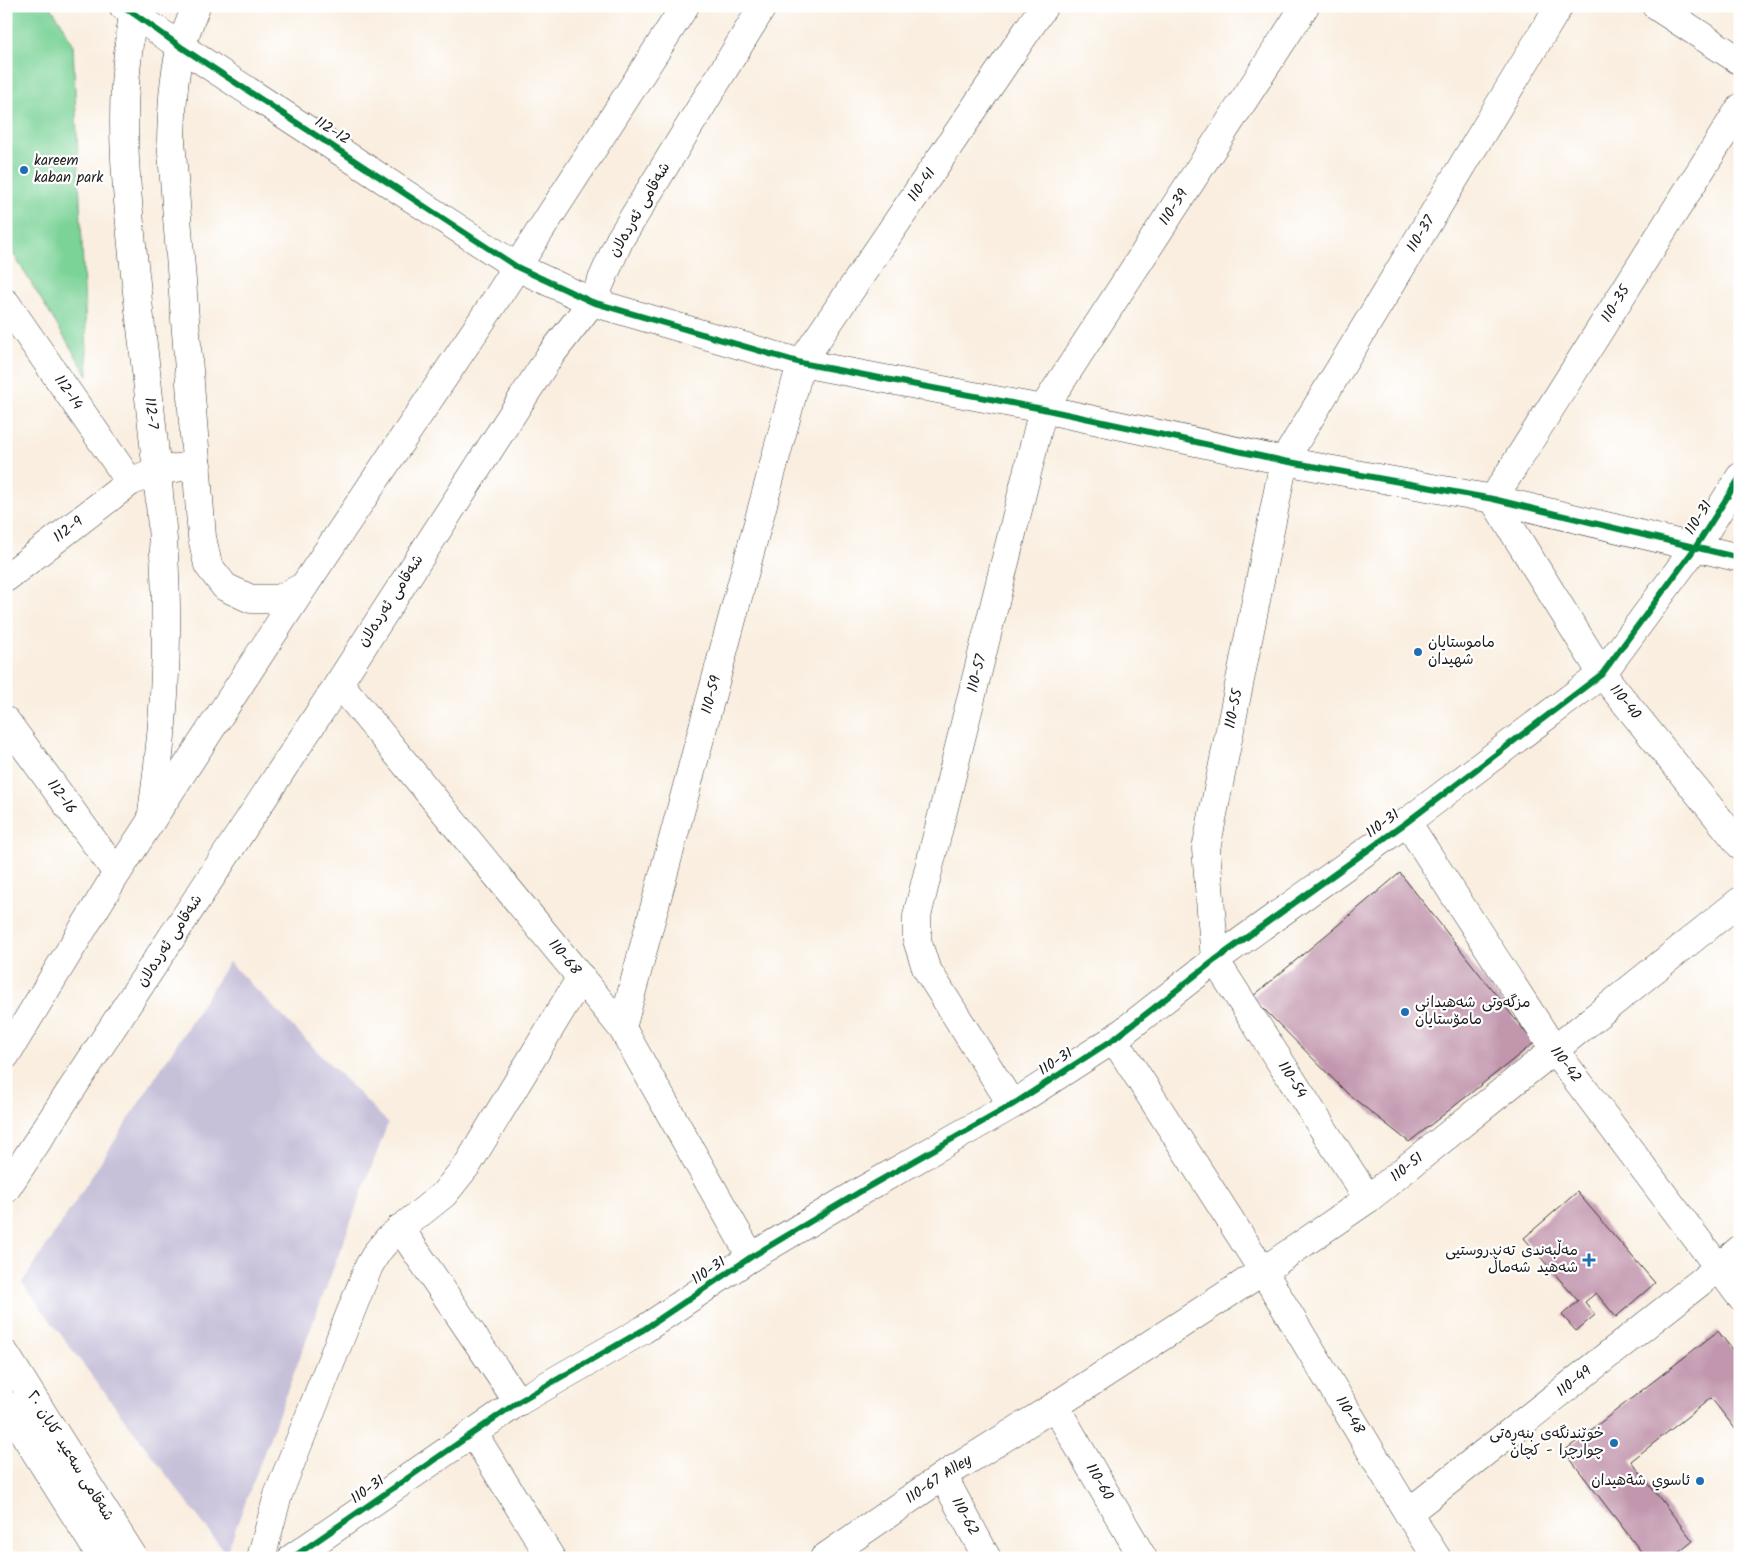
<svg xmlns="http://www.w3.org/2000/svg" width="1746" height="1564" font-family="Kalam,'Playpen Sans Arabic',sans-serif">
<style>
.industrial{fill:#c6c0d9}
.green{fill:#7cd398;stroke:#4c785a}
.building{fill:#c297ae}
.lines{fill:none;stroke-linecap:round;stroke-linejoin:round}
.street-casing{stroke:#3d3c39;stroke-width:29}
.secondary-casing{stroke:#3d3c39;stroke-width:29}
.street{stroke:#fff;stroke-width:28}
.secondary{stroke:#fff;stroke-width:28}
.cycleway-casing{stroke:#fff;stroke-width:9}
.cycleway{stroke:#00873e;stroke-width:6}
.poi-dot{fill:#1f6fb2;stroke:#fff;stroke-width:2}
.labels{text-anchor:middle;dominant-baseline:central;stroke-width:4.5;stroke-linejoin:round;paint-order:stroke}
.street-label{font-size:15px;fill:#1c1c1c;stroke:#fff}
.poi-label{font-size:15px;fill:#1c1c1c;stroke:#fff;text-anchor:start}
</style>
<rect width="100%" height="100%" fill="#fff"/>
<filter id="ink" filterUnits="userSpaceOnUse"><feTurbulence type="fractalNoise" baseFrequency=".02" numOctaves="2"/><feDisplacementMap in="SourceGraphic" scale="10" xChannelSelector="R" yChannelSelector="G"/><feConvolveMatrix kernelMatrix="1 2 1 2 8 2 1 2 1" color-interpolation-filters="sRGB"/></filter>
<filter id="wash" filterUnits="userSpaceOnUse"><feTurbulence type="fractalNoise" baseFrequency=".0096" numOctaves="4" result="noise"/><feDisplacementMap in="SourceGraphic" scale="20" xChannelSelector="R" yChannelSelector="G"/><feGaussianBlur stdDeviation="1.12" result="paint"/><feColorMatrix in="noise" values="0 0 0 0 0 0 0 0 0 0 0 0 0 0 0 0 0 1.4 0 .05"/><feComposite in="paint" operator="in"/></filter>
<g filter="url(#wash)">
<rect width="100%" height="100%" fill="#f9eedf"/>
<path class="industrial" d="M229 962 388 1123 226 1554 22 1283 116 1139Z"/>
<path class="green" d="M17 6H50L61 22 73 46 88 376 6 242V16Z"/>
<g id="blocks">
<path class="building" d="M1400 873 1534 1043 1409 1142 1348 1094 1252 997Z
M1577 1192 1655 1283 1616 1317 1596 1293 1585 1302 1595 1315 1576 1331 1562 1315 1578 1301 1524 1238Z
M1718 1331 1740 1360V1435L1711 1398 1631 1461 1693 1541 1672 1558H1646L1564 1451Z"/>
</g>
</g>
<g filter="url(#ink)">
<use href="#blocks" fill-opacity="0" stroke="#3d3c39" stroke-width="1"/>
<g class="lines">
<defs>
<g id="street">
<path d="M123 6 181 47 517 267 592 302 801 363 1043 409 1284 461 1493 499 1740 558"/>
<path d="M1656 6 1740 61"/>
<path id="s1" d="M1740 108 1493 499 1602 674 1740 845"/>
<path id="s2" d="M6 303 130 482"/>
<path id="s3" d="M6 578 130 482 156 471 197 465"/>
<path id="s4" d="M339 683 622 1028 751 1257"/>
<path id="s5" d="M6 721 117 873"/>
<path id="s6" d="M1407 822 1555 1051 1740 1296"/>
<path id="s7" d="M622 1028 801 363 1044 6"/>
<path id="s8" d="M1114 1039 1263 1271 1408 1513 1437 1558"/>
<path id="s9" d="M1012 1105 926 968 917 940V916L1043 409 1305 6"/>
<path id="s10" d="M1368 1199 1215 960 1206 849 1284 461 1559 6"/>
<path d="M400 1228 518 1402"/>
<path id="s11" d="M1055 1406 1143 1558"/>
<path d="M473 1433 551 1558"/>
<path id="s12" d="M943 1476 987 1558"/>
<path id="s13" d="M1408 1513 1718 1268 1740 1249"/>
<path d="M261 1558 278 1495 369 1266 377 1252 388 1239 444 1194 468 1164 581 977"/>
<path d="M292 1558 518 1402 643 1330 751 1257 863 1190 1012 1105 1114 1039 1215 960 1407 822 1602 674 1695 548 1740 477"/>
<path id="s14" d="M824 1558 943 1476 1055 1406 1263 1271 1368 1199 1740 901"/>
</g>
<g id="secondary">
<path id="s15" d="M138 6C130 20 130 38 128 53 119 123 127 195 134 265 144 357 156 448 163 540 170 631 165 722 152 813"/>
<path d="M196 6C191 20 185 33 181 47 173 77 172 109 171 140L202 537 208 565 225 587 251 599H279L304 586"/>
<path d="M6 1055 117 873 304 586 491 307 685 6"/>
<path d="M6 1189 339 683 549 357 592 302 620 239 763 6"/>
<path d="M6 1355 134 1558"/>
<path d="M6 1405 102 1558"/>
</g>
</defs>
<use href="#street" class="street-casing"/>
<use href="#secondary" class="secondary-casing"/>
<use href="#street" class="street"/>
<use href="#secondary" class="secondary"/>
<defs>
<path id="cycleway" d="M123 6 181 47 517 267 592 302 801 363 1043 409 1284 461 1493 499 1740 558
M292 1558 518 1402 643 1330 751 1257 863 1190 1012 1105 1114 1039 1215 960 1407 822 1602 674 1695 548 1740 477"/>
</defs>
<use href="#cycleway" class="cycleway-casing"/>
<use href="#cycleway" class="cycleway"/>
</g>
</g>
<g class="poi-dot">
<circle cx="24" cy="170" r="5"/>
<circle cx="1418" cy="652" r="5"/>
<circle cx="1405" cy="1012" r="5"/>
<path d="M1586.5 1252.5h5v5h5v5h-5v5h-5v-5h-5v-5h5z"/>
<circle cx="1614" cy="1443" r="5"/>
<circle cx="1700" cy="1481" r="5"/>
</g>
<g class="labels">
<g class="street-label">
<text transform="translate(332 131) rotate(33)">112-12</text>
<text stroke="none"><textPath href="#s7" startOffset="904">110-41</textPath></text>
<text stroke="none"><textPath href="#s9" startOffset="978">110-39</textPath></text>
<text transform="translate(640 210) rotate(-60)">شەقامی ئەردەلان</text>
<text stroke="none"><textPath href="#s10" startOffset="1056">110-37</textPath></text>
<text transform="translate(1616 304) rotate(-58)">110-35</text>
<text stroke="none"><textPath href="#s2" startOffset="109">112-14</textPath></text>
<text stroke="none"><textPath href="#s15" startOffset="410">112-7</textPath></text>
<text transform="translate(1699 518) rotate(-58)">110-31</text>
<text stroke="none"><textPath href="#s3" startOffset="79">112-9</textPath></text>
<text transform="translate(391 601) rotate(-57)">شەقامی ئەردەلان</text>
<text stroke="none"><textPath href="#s9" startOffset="465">110-57</textPath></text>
<text stroke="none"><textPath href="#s7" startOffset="345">110-59</textPath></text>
<text stroke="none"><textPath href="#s1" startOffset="705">110-40</textPath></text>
<text stroke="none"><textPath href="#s10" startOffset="538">110-55</textPath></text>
<text stroke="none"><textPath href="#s5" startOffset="94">112-16</textPath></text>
<text transform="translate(1383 824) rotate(-36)">110-31</text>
<text transform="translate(170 941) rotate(-57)">شەقامی ئەردەلان</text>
<text stroke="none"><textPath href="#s4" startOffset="355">110-68</textPath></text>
<text transform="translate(1056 1062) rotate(-33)">110-31</text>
<text stroke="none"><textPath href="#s6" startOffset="290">110-42</textPath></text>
<text transform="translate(1292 1080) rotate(57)">110-54</text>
<text stroke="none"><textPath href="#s14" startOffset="702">110-51</textPath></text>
<text transform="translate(709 1271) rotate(-34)">110-31</text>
<text stroke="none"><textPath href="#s13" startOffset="212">110-49</textPath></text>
<text stroke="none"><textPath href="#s8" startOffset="444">110-48</textPath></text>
<text transform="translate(70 1456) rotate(58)">شەقامی سەعید کابان ٢٠</text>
<text stroke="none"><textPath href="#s14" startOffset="139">110-67 Alley</textPath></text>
<text stroke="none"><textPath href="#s11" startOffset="88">110-60</textPath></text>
<text transform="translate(368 1490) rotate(-35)">110-31</text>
<text stroke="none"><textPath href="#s12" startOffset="46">110-62</textPath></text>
</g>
<g class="poi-label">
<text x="34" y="161">kareem<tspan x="34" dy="17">kaban park</tspan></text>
<text x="1428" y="643">ماموستايان<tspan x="1428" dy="17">شهيدان</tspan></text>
<text x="1415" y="1003">مزگەوتی شەهیدانی<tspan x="1415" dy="17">مامۆستایان</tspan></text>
<text x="1578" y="1251" text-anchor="end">مەڵبەندی تەندروستیی<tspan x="1578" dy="17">شەهید شەماڵ</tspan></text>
<text x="1604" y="1434" text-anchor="end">خوێندنگەی بنەڕەتی<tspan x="1604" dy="17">چوارچرا - کچان</tspan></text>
<text x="1690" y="1481" text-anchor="end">ئاسوي شةهيدان</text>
</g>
</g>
<rect width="1746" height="1564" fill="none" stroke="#fff" stroke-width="25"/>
</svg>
